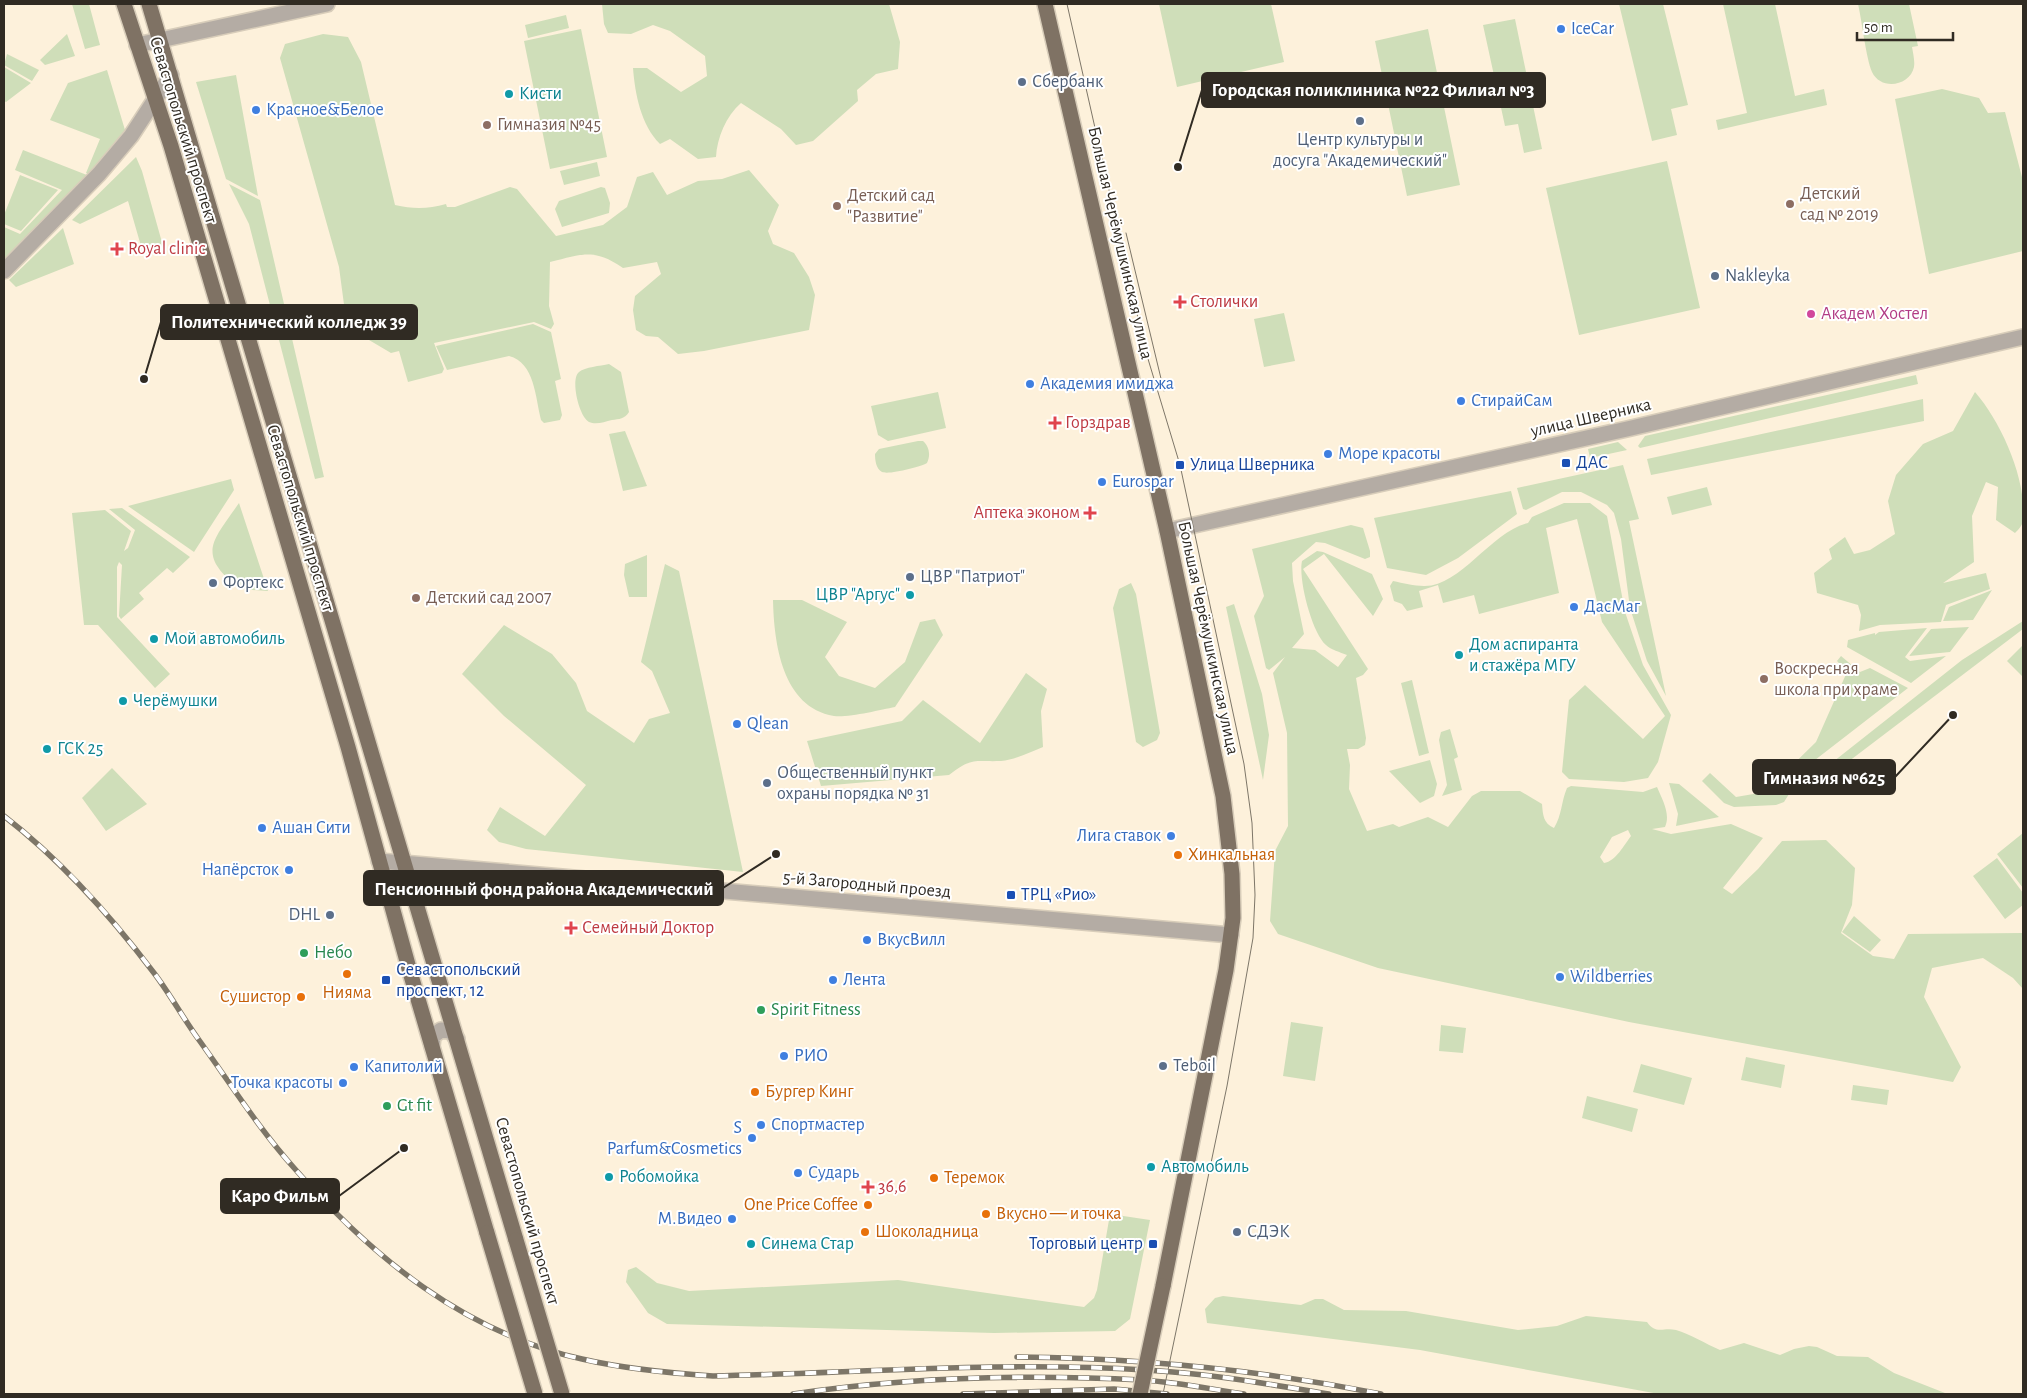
<svg xmlns="http://www.w3.org/2000/svg" width="2027" height="1398" font-family="'Alegreya Sans',sans-serif">
<style>
.green{fill:#cfdeb9;fill-rule:evenodd}
.lines{fill:none;stroke-linecap:round;stroke-linejoin:round}
.minor-casing{stroke:#d8cdba;stroke-width:18}
.major-casing{stroke:#d8cdba;stroke-width:18}
.minor{stroke:#b4aca4;stroke-width:15}
.major{stroke:#7f7264;stroke-width:15}
.tram{stroke:#7d7668;stroke-width:1}
.rail-casing{stroke:#7d7668;stroke-width:5.5}
.rail{stroke:#fff;stroke-width:4;stroke-dasharray:11;stroke-linecap:butt}
.major-bridge-casing{stroke:#d8cdba;stroke-width:18;stroke-linecap:butt}
.major-bridge{stroke:#7f7264;stroke-width:15}
.shop-dot{fill:#3f7fe0;stroke:#fff;stroke-width:2}
.service-dot{fill:#5c6f8a;stroke:#fff;stroke-width:2}
.culture-dot{fill:#0f9aa8;stroke:#fff;stroke-width:2}
.education-dot{fill:#8d6e63;stroke:#fff;stroke-width:2}
.health-dot{fill:#e0444e;stroke:#fff;stroke-width:2}
.hotel-dot{fill:#d1479c;stroke:#fff;stroke-width:2}
.transit-dot{fill:#1a4fb4;stroke:#fff;stroke-width:2}
.food-dot{fill:#e8710a;stroke:#fff;stroke-width:2}
.leisure-dot{fill:#2e9e5b;stroke:#fff;stroke-width:2}
.labels{text-anchor:middle;dominant-baseline:central;stroke-width:4;stroke-linejoin:round;paint-order:stroke}
.shop-label{font-size:18px;fill:#366cbe;stroke:#fff;text-anchor:start}
.service-label{font-size:18px;fill:#4e5e75;stroke:#fff;text-anchor:start}
.culture-label{font-size:18px;fill:#0d838f;stroke:#fff;text-anchor:start}
.education-label{font-size:18px;fill:#785e54;stroke:#fff;text-anchor:start}
.street-label{font-size:18px;fill:#302b23;stroke:#fff}
.health-label{font-size:18px;fill:#be3a42;stroke:#fff;text-anchor:start}
.hotel-label{font-size:18px;fill:#b23c85;stroke:#fff;text-anchor:start}
.transit-label{font-size:18px;fill:#164399;stroke:#fff;text-anchor:start}
.food-label{font-size:18px;fill:#c56008;stroke:#fff;text-anchor:start}
.leisure-label{font-size:18px;fill:#27864d;stroke:#fff;text-anchor:start}
.leader{fill:none;stroke:#302b23;stroke-width:2}
.callout-dot{fill:#302b23;stroke:#fff;stroke-width:2}
.callout{fill:#302b23;stroke:#302b23;stroke-width:2}
.callout-label{font-size:19px;text-anchor:middle;font-weight:bold;fill:#fff}
</style>
<rect width="100%" height="100%" fill="#fdf1db"/>
<path class="green" d="M72 4H89L100 45 85 49Z
M602 4H889L900 42 898 69 876 74 857 90 858 101 813 141 796 145 781 129 741 103C726 116 717 138 716 157L698 159 670 139 660 144C641 125 635 94 633 68H647L681 92 707 76 705 56 670 31 653 25 631 34 608 33 604 24Z
M1159 4H1271L1284 62 1177 87Z
M1619 4H1663L1688 105 1671 109 1677 135 1652 141Z
M1723 4H1775L1795 96 1824 89 1827 105 1718 130 1716 120 1747 113Z
M1858 4H1909L1918 46 1912 47C1913 53 1915 61 1914 67 1910 86 1881 91 1872 72 1866 58 1862 21 1858 4Z
M566 15 569 28 528 38 525 25Z
M1515 19 1542 149 1524 153 1518 124 1505 126 1483 25Z
M581 29 607 157 550 169 524 41Z
M1428 29 1460 185 1407 196 1375 41Z
M67 34 75 56 45 65 40 60Z
M323 34 348 37 361 62 395 205C413 209 428 209 446 204L447 207H455L510 187 517 189 556 236 603 225 627 207 637 177 653 172 667 195 698 181 722 179 749 170 779 205 768 231 773 244 794 253 809 277 815 295 809 330 704 351 678 354 658 337 646 336 636 330 633 310 635 296 661 274 657 262 623 268C594 248 583 254 550 262L549 306 554 324 551 329 534 322 434 343 444 369 442 373 408 382 399 351 391 353 347 327 339 267 280 58 285 44Z
M7 54 39 70 32 81 4 65Z
M4 67 31 83 6 102 4 101Z
M107 70 125 130 93 176 86 173 100 139 50 120 68 83Z
M236 75 258 196 226 179 196 82Z
M1942 89 1979 98 1988 113 2005 112 2023 181V251L1929 274 1895 99Z
M23 150 92 177 4 268V227L20 234 62 190 15 170Z
M136 157 142 171 163 246 143 253 128 201 80 224 72 220Z
M1667 161 1700 308 1579 335 1546 188Z
M597 162 600 176 564 185 560 171Z
M20 175 58 190 21 231 4 224V215Z
M229 184 260 200 324 477 315 479 249 224Z
M601 187 605 188 610 203 609 213 562 227 555 209 559 201Z
M63 228 74 264 16 287 9 280Z
M1284 313 1295 361 1264 367 1254 319Z
M533 324 551 332 561 379 555 381 562 415 560 420 544 423 541 420C535 397 535 363 509 356L447 370 436 346Z
M609 364 621 372 629 412C625 419 619 419 612 420 604 422 596 425 589 422 579 417 570 379 579 372 585 367 600 366 609 364Z
M1916 375 1918 384 1640 448 1638 446 1645 436Z
M938 392 946 428 888 441 878 435 871 406Z
M1975 392C2001 422 2027 479 2023 520 2023 525 2018 530 2015 533L1996 520 1998 487 1986 482 1972 516 1974 562 1943 583 1986 573 1990 589 1946 605 1941 622 1880 625 1859 631 1861 615 1858 605 1817 593 1814 573 1832 559 1829 549 1845 537 1854 554 1870 550 1895 534 1888 501 1896 475 1923 444 1953 431Z
M1923 399 1924 421 1651 475 1647 459Z
M625 431 647 486 623 491 609 434Z
M918 441H923C929 446 931 455 927 463 920 467 889 475 882 472 876 469 875 460 875 454L879 449Z
M1618 442 1627 450 1590 458 1588 449Z
M1623 465 1639 519 1629 521 1666 696 1647 661 1630 608 1621 539 1614 513 1607 505 1581 492H1562L1526 510 1523 509 1517 488Z
M231 479 234 490 194 552 128 506Z
M1707 487 1712 505 1672 515 1667 497Z
M1511 491 1517 514 1458 558 1426 575 1387 568 1374 518Z
M239 503 268 591 240 589C195 554 213 541 239 503Z
M1564 503H1590L1607 516 1625 612 1643 665 1671 715 1658 762 1648 778 1624 782 1569 779 1562 772 1569 700 1585 685 1643 739 1665 716 1602 622 1577 519 1546 528 1559 593 1479 614 1474 595 1443 603 1438 585 1419 591 1423 607 1407 611 1402 604 1394 601 1390 586 1393 581C1403 583 1414 586 1424 586 1460 587 1492 531 1528 523L1532 517Z
M122 508 190 557 173 573 167 568 139 593 144 599 121 619 119 616 122 565 119 562 117 567V617L170 674 155 688 98 625H84L72 513 105 510 131 531 124 551 128 548 135 530 109 509Z
M1351 525 1363 528 1370 551V557L1365 559 1325 543 1316 542 1292 563 1293 581 1304 634 1292 648 1315 650 1338 667 1347 655C1340 652 1331 650 1326 645 1312 633 1298 579 1302 561L1317 551 1323 552 1372 574 1383 599 1373 616 1324 554 1303 569 1368 669 1363 675 1356 678 1366 738 1365 745 1358 749H1347L1350 765 1349 789 1367 831 1393 824 1399 827 1428 817 1448 827 1472 796 1481 791H1520L1542 804C1543 815 1543 823 1554 828 1562 815 1561 802 1567 788L1571 786 1643 792 1657 787C1662 799 1671 814 1665 827L1652 829 1671 834 1731 824 1763 838 1723 888 1732 894 1758 869 1782 841 1826 840 1855 868 1852 905 1841 933 1873 956 1894 959 1908 934 2023 933V989L2013 978 1983 958 1932 968 1924 997 1961 1067 1953 1082 1629 1022 1378 968 1278 934 1270 921 1275 851 1288 826 1287 733 1273 673 1285 657 1269 670 1266 668 1254 616 1264 596 1252 549ZM1628 830 1631 836C1624 845 1616 861 1604 863L1600 857 1612 837Z
M647 555V597H629L624 575 625 564Z
M665 564 679 571 743 872 526 849 499 842 487 830 500 807 545 836 586 785 504 716 462 674 504 625 552 654 576 683 587 711 634 743 649 719 670 713 652 671 641 662Z
M1131 583 1136 594 1160 733 1157 740 1143 747 1136 742 1113 608 1119 589Z
M1992 590 1973 620 1943 621 1949 607Z
M773 600H802L847 622 825 657 839 676 875 688 905 662 920 622 935 619 943 635 895 707C880 710 847 718 834 716 782 707 774 643 773 600Z
M1234 604 1262 694 1269 735 1263 780 1226 607Z
M2023 621V629L1811 790 1805 784 1962 660Z
M1969 627 1950 652 1909 656 1931 629Z
M1927 628 1905 657 1910 661 1946 656 1911 683 1847 647 1848 640 1875 633V635L1879 632Z
M2023 645V677L2007 661Z
M1841 656 1860 672 1870 668 1908 688 1806 767 1784 802 1776 805 1734 807 1724 803 1702 781 1710 773 1736 797 1765 792 1816 742 1847 672 1837 661Z
M1026 673 1047 689 1041 711 1043 747C1030 752 1015 760 1001 761 974 762 972 757 949 775L821 786 807 741 902 721 923 700 980 743Z
M1412 680 1429 753 1419 756 1401 683Z
M1450 729 1458 757 1454 759 1462 790 1442 796 1447 785 1439 740 1441 732Z
M1430 760 1437 784 1434 796 1420 803 1389 771Z
M112 768 147 804 106 831 82 798Z
M1669 783 1679 784 1719 817 1676 826 1678 814Z
M2023 833V888L1997 854Z
M1997 858 2023 893V905L2005 919 1973 876Z
M1854 916 1881 940 1870 952 1842 932Z
M1291 1022 1323 1027 1315 1081 1283 1076Z
M1441 1025 1466 1028 1463 1053 1439 1051Z
M1746 1057 1785 1065 1781 1088 1741 1080Z
M1641 1064 1692 1078 1684 1105 1633 1092Z
M1853 1085 1889 1090 1887 1105 1851 1100Z
M1587 1096 1638 1109 1632 1132 1582 1118Z
M1110 1214 1150 1220 1130 1319 1115 1331 994 1333 667 1324 648 1313 626 1282 628 1270 636 1267 657 1283 689 1291 898 1280 1084 1307 1094 1298 1097 1290Z
M1223 1296 1301 1305 1315 1299H1323L1344 1310 1406 1311 1518 1330 1557 1326 1586 1316 1647 1322C1656 1335 1663 1327 1676 1330 1690 1334 1706 1344 1720 1350L1744 1343 1780 1355 1794 1349 1809 1346 1817 1347 1837 1356 1868 1357 1894 1373 1945 1393 1954 1394H1659L1420 1350 1207 1323 1205 1309 1215 1298Z"/>
<g class="lines">
<defs>
<path id="minor" d="M137 45 327 4
M4 271 99 174 131 136 171 75
M1167 531 1627 429 2023 337
M379 861 1231 935
M432 1046 433 1036 441 1030 451 1031 457 1039"/>
<path id="major" d="M124 4 171 146 348 747 410 972 487 1233
M149 4 516 1240
M1045 4 1167 531 1223 796 1232 874 1233 918 1226 970 1163 1286"/>
</defs>
<use href="#minor" class="minor-casing"/>
<use href="#major" class="major-casing"/>
<use href="#minor" class="minor"/>
<use href="#major" class="major"/>
<path class="tram" d="M1067 4 1145 349 1180 465 1244 764 1252 823 1255 895 1253 938 1227 1086 1163 1394
M1126 233 1164 391"/>
<defs>
<path id="rail" d="M4 816C62 861 110 915 154 973 170 994 183 1018 199 1040 230 1083 259 1129 295 1169 372 1257 465 1333 582 1359 625 1369 669 1373 713 1376 857 1373 1001 1361 1145 1370 1207 1373 1268 1384 1329 1394
M1017 1357C1140 1358 1261 1370 1381 1394
M793 1394C908 1377 1025 1374 1142 1380 1176 1382 1210 1389 1244 1394
M963 1394 1114 1389 1167 1394"/>
</defs>
<use href="#rail" class="rail-casing"/>
<use href="#rail" class="rail"/>
<defs>
<path id="major-bridge" d="M487 1233 535 1394
M516 1240 562 1394
M1140 1394 1163 1286"/>
</defs>
<use href="#major-bridge" class="major-bridge-casing"/>
<use href="#major-bridge" class="major-bridge"/>
</g>
<g class="shop-dot">
<circle cx="1561" cy="29" r="5"/>
<circle cx="256" cy="110" r="5"/>
<circle cx="1030" cy="384" r="5"/>
<circle cx="1461" cy="401" r="5"/>
<circle cx="1328" cy="454" r="5"/>
<circle cx="1102" cy="482" r="5"/>
<circle cx="1574" cy="607" r="5"/>
<circle cx="737" cy="724" r="5"/>
<circle cx="262" cy="828" r="5"/>
<circle cx="1171" cy="836" r="5"/>
<circle cx="289" cy="870" r="5"/>
<circle cx="867" cy="940" r="5"/>
<circle cx="1560" cy="977" r="5"/>
<circle cx="833" cy="980" r="5"/>
<circle cx="784" cy="1056" r="5"/>
<circle cx="354" cy="1067" r="5"/>
<circle cx="343" cy="1083" r="5"/>
<circle cx="761" cy="1125" r="5"/>
<circle cx="752" cy="1138" r="5"/>
<circle cx="798" cy="1173" r="5"/>
<circle cx="732" cy="1219" r="5"/>
</g>
<g class="service-dot">
<circle cx="1022" cy="82" r="5"/>
<circle cx="1360" cy="121" r="5"/>
<circle cx="1715" cy="276" r="5"/>
<circle cx="910" cy="577" r="5"/>
<circle cx="213" cy="583" r="5"/>
<circle cx="767" cy="783" r="5"/>
<circle cx="330" cy="915" r="5"/>
<circle cx="1163" cy="1066" r="5"/>
<circle cx="1237" cy="1232" r="5"/>
</g>
<g class="culture-dot">
<circle cx="509" cy="94" r="5"/>
<circle cx="910" cy="595" r="5"/>
<circle cx="154" cy="639" r="5"/>
<circle cx="1459" cy="655" r="5"/>
<circle cx="123" cy="701" r="5"/>
<circle cx="47" cy="749" r="5"/>
<circle cx="1151" cy="1167" r="5"/>
<circle cx="609" cy="1177" r="5"/>
<circle cx="751" cy="1244" r="5"/>
</g>
<g class="education-dot">
<circle cx="487" cy="125" r="5"/>
<circle cx="1790" cy="204" r="5"/>
<circle cx="837" cy="206" r="5"/>
<circle cx="416" cy="598" r="5"/>
<circle cx="1764" cy="679" r="5"/>
</g>
<g class="health-dot">
<path d="M114.5 241.5h5v5h5v5h-5v5h-5v-5h-5v-5h5z"/>
<path d="M1177.5 294.5h5v5h5v5h-5v5h-5v-5h-5v-5h5z"/>
<path d="M1052.5 415.5h5v5h5v5h-5v5h-5v-5h-5v-5h5z"/>
<path d="M1087.5 505.5h5v5h5v5h-5v5h-5v-5h-5v-5h5z"/>
<path d="M568.5 920.5h5v5h5v5h-5v5h-5v-5h-5v-5h5z"/>
<path d="M865.5 1179.5h5v5h5v5h-5v5h-5v-5h-5v-5h5z"/>
</g>
<circle class="hotel-dot" cx="1811" cy="314" r="5"/>
<g class="transit-dot">
<rect x="1561" y="458" width="10" height="10" rx="2.5"/>
<rect x="1175" y="460" width="10" height="10" rx="2.5"/>
<rect x="1006" y="890" width="10" height="10" rx="2.5"/>
<rect x="381" y="975" width="10" height="10" rx="2.5"/>
<rect x="1148" y="1239" width="10" height="10" rx="2.5"/>
</g>
<g class="food-dot">
<circle cx="1178" cy="855" r="5"/>
<circle cx="347" cy="974" r="5"/>
<circle cx="301" cy="997" r="5"/>
<circle cx="755" cy="1092" r="5"/>
<circle cx="934" cy="1178" r="5"/>
<circle cx="868" cy="1205" r="5"/>
<circle cx="986" cy="1214" r="5"/>
<circle cx="865" cy="1232" r="5"/>
</g>
<g class="leisure-dot">
<circle cx="304" cy="953" r="5"/>
<circle cx="761" cy="1010" r="5"/>
<circle cx="387" cy="1106" r="5"/>
</g>
<g class="labels">
<g class="shop-label">
<text x="1571" y="29">IceCar</text>
<text x="266" y="110">Красное&amp;Белое</text>
<text x="1040" y="384">Академия имиджа</text>
<text x="1471" y="401">СтирайСам</text>
<text x="1338" y="454">Море красоты</text>
<text x="1112" y="482">Eurospar</text>
<text x="1584" y="607">ДасМаг</text>
<text x="747" y="724">Qlean</text>
<text x="272" y="828">Ашан Сити</text>
<text x="1161" y="836" text-anchor="end">Лига ставок</text>
<text x="279" y="870" text-anchor="end">Напёрсток</text>
<text x="877" y="940">ВкусВилл</text>
<text x="1570" y="977">Wildberries</text>
<text x="843" y="980">Лента</text>
<text x="794" y="1056">РИО</text>
<text x="364" y="1067">Капитолий</text>
<text x="333" y="1083" text-anchor="end">Точка красоты</text>
<text x="771" y="1125">Спортмастер</text>
<text x="742" y="1128" text-anchor="end">S<tspan x="742" dy="21">Parfum&amp;Cosmetics</tspan></text>
<text x="808" y="1173">Сударь</text>
<text x="722" y="1219" text-anchor="end">М.Видео</text>
</g>
<g class="service-label">
<text x="1032" y="82">Сбербанк</text>
<text x="1360" y="140" text-anchor="middle">Центр культуры и<tspan x="1360" dy="21">досуга "Академический"</tspan></text>
<text x="1725" y="276">Nakleyka</text>
<text x="920" y="577">ЦВР "Патриот"</text>
<text x="223" y="583">Фортекс</text>
<text x="777" y="773">Общественный пункт<tspan x="777" dy="21">охраны порядка № 31</tspan></text>
<text x="320" y="915" text-anchor="end">DHL</text>
<text x="1173" y="1066">Teboil</text>
<text x="1247" y="1232">СДЭК</text>
</g>
<g class="culture-label">
<text x="519" y="94">Кисти</text>
<text x="900" y="595" text-anchor="end">ЦВР "Аргус"</text>
<text x="164" y="639">Мой автомобиль</text>
<text x="1469" y="645">Дом аспиранта<tspan x="1469" dy="21">и стажёра МГУ</tspan></text>
<text x="133" y="701">Черёмушки</text>
<text x="57" y="749">ГСК 25</text>
<text x="1161" y="1167">Автомобиль</text>
<text x="619" y="1177">Робомойка</text>
<text x="761" y="1244">Синема Стар</text>
</g>
<g class="education-label">
<text x="497" y="125">Гимназия №45</text>
<text x="1800" y="194">Детский<tspan x="1800" dy="21">сад № 2019</tspan></text>
<text x="847" y="196">Детский сад<tspan x="847" dy="21">"Развитие"</tspan></text>
<text x="426" y="598">Детский сад 2007</text>
<text x="1774" y="669">Воскресная<tspan x="1774" dy="21">школа при храме</tspan></text>
</g>
<g class="street-label">
<text transform="translate(183 130) rotate(73)">Севастопольский проспект</text>
<text transform="translate(1120 243) rotate(77)">Большая Черёмушкинская улица</text>
<text transform="translate(1591 418) rotate(-13)">улица Шверника</text>
<text transform="translate(300 518) rotate(73)">Севастопольский проспект</text>
<text transform="translate(1208 638) rotate(78)">Большая Черёмушкинская улица</text>
<text transform="translate(867 885) rotate(5)">5-й Загородный проезд</text>
<text transform="translate(527 1211) rotate(74)">Севастопольский проспект</text>
</g>
<g class="health-label">
<text x="128" y="249">Royal clinic</text>
<text x="1190" y="302">Столички</text>
<text x="1065" y="423">Горздрав</text>
<text x="1080" y="513" text-anchor="end">Аптека эконом</text>
<text x="582" y="928">Семейный Доктор</text>
<text x="878" y="1187">36,6</text>
</g>
<g class="hotel-label">
<text x="1821" y="314">Академ Хостел</text>
</g>
<g class="transit-label">
<text x="1576" y="463">ДАС</text>
<text x="1190" y="465">Улица Шверника</text>
<text x="1021" y="895">ТРЦ «Рио»</text>
<text x="396" y="970">Севастопольский<tspan x="396" dy="21">проспект, 12</tspan></text>
<text x="1143" y="1244" text-anchor="end">Торговый центр</text>
</g>
<g class="food-label">
<text x="1188" y="855">Хинкальная</text>
<text x="347" y="993" text-anchor="middle">Нияма</text>
<text x="291" y="997" text-anchor="end">Сушистор</text>
<text x="765" y="1092">Бургер Кинг</text>
<text x="944" y="1178">Теремок</text>
<text x="858" y="1205" text-anchor="end">One Price Coffee</text>
<text x="996" y="1214">Вкусно — и точка</text>
<text x="875" y="1232">Шоколадница</text>
</g>
<g class="leisure-label">
<text x="314" y="953">Небо</text>
<text x="771" y="1010">Spirit Fitness</text>
<text x="397" y="1106">Gt fit</text>
</g>
</g>
<path class="leader" d="M1178 167L1202 90M144 379L161 322M1953 715L1895 777M776 854L723 888M404 1148L339 1196"/>
<g class="callout-dot">
<circle cx="1178" cy="167" r="5"/>
<circle cx="144" cy="379" r="5"/>
<circle cx="1953" cy="715" r="5"/>
<circle cx="776" cy="854" r="5"/>
<circle cx="404" cy="1148" r="5"/>
</g>
<g class="callout">
<rect x="1202" y="73" width="343" height="34" rx="5"/>
<rect x="161" y="305" width="256" height="34" rx="5"/>
<rect x="1753" y="760" width="142" height="34" rx="5"/>
<rect x="364" y="871" width="359" height="34" rx="5"/>
<rect x="221" y="1179" width="118" height="34" rx="5"/>
</g>
<g class="callout-label">
<text x="1373" y="96">Городская поликлиника №22 Филиал №3</text>
<text x="289" y="328">Политехнический колледж 39</text>
<text x="1824" y="784">Гимназия №625</text>
<text x="544" y="895">Пенсионный фонд района Академический</text>
<text x="280" y="1202">Каро Фильм</text>
</g>
<rect width="2027" height="1398" fill="none" stroke="#302b23" stroke-width="10"/>
<path d="M1857 32v8h96v-8" fill="none" stroke="#302b23" stroke-width="2.5"/>
<text x="1864" y="32" font-size="15" fill="#302b23" stroke="#ffffff" stroke-width="4" paint-order="stroke">50 m</text>
</svg>
